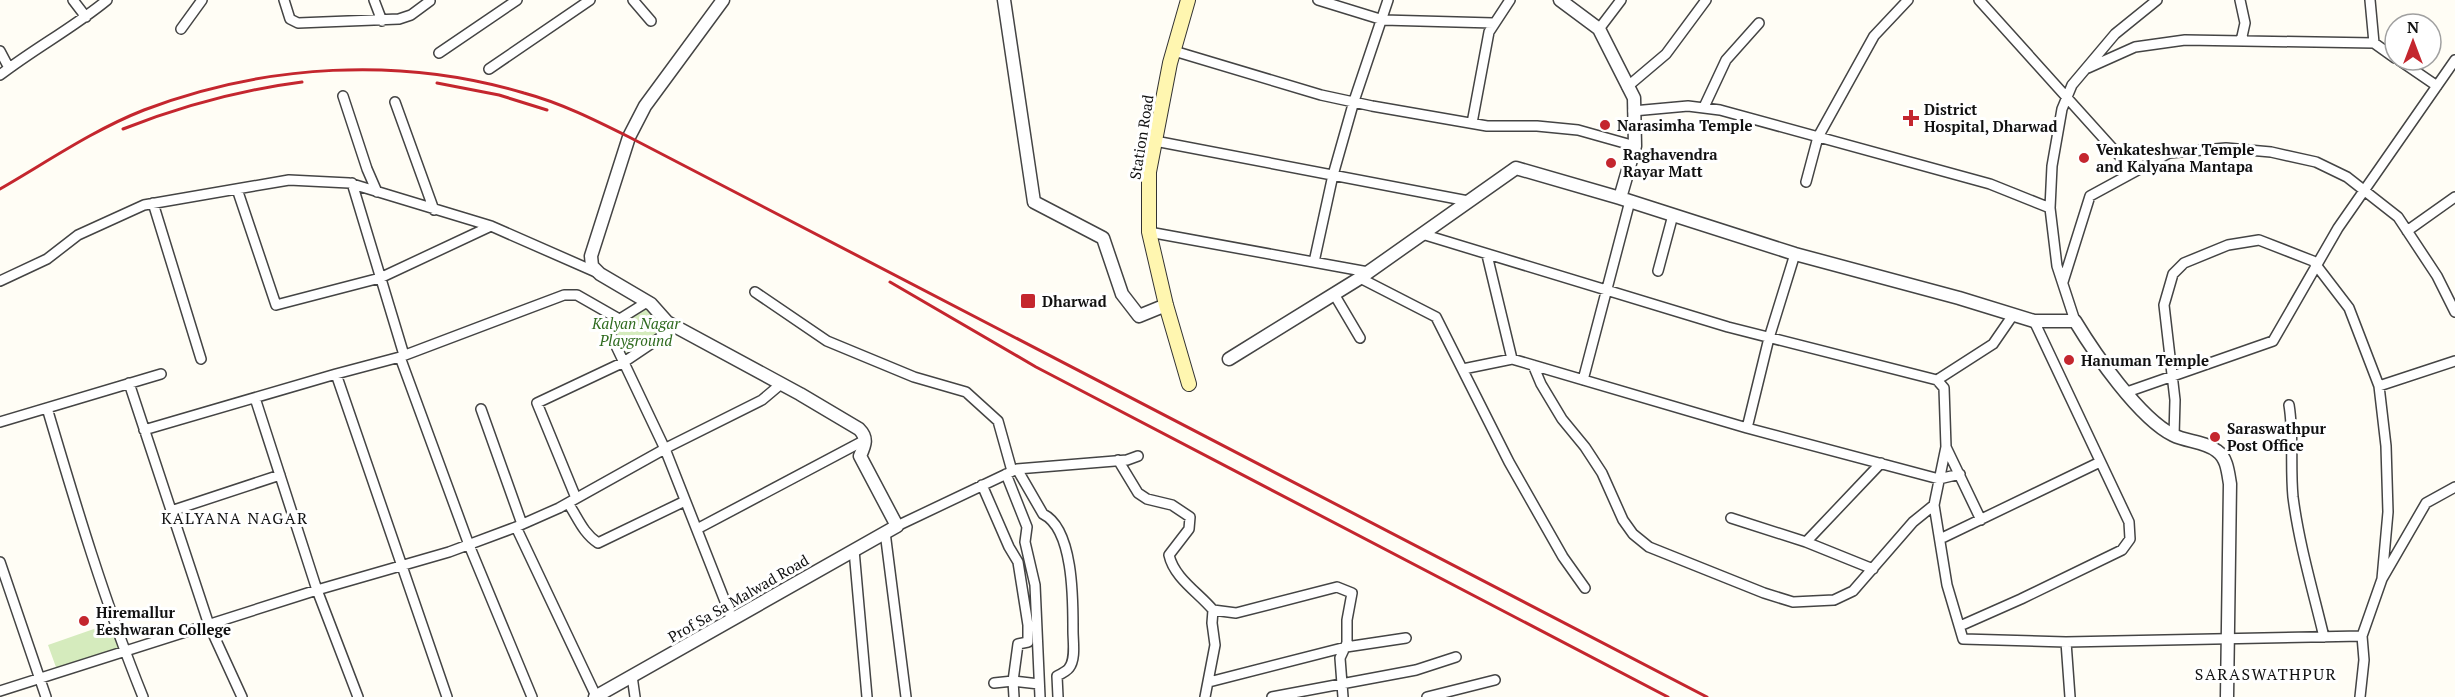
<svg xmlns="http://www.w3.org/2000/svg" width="2455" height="697" font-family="'PT Serif',serif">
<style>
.green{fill:#d5ebbd}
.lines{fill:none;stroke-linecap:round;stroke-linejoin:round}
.minor-casing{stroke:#444;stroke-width:12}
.tertiary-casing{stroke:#444;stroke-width:15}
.secondary-casing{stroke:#333;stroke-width:16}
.minor{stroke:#fff;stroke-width:9}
.tertiary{stroke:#fff;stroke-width:12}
.secondary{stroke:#fff6b0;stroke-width:14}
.rail{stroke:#c4262e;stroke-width:3}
.poi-dot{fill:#c4262e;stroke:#fff;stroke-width:2}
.labels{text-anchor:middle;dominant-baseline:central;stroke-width:6;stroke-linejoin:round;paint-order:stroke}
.poi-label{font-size:15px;font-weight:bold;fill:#111;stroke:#fff;text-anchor:start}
.street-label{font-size:15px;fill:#111;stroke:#fff}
.park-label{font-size:15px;font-style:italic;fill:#2f6b1f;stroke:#fff}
.neighbourhood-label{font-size:16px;letter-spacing:1.5px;fill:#111;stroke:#fff}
</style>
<rect width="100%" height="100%" fill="#fffdf5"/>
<path class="green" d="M647 302 676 327 624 362 607 327Z
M111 623 120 648 57 670 48 645Z"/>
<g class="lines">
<defs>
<path id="minor" d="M73 0 86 17
M284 0 290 19 298 23 399 19 411 15 430 1
M374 0 382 21
M633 0 651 21
M1318 0 1383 20 1493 23
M1979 0 2133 171
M2240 0 2245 23 2241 41
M2370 0 2374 43
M181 29 202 0
M1599 29 1621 0
M0 51 9 68
M1174 51 1321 95 1372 106 1487 126H1537L1578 130 1635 146
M439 53 517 0
M2399 60 2437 86
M2088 68 2135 47 2185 40 2374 43 2395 58
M489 69 590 0
M0 75C35 48 73 28 107 0
M1627 87 1666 54 1706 0
M343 96 367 169 377 192
M395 102 434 210
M1704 107 1726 60 1759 23
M1633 111 1688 106 1720 110 1990 184 2050 208
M1472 123 1489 32 1510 0
M1155 141 1468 201
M1806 182 1818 137 1874 36 1908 0
M352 183 404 355
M237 189 276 305 380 278 491 226
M153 203 201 359
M2407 231 2455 197
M1149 232 1368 272
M1422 234 1728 327 1937 380 1944 388 1946 447 1981 520
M1487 255 1512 359
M1314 262 1333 175 1354 101 1388 0
M1658 271 1673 215
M1360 278 1436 317 1509 462 1563 557 1585 588
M0 281 47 259 78 235 144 205 289 180 349 183 491 226 598 273
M2063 282 2090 196 2169 153 2226 148 2271 152 2316 162 2347 177 2398 217 2437 276 2455 312
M755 292 827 341 914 377 966 392 998 421 1012 471
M1334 294 1360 338
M647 302 607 327 665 449 732 619
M2075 321 2057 266 2050 208 2052 166 2062 109 2072 85 2115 34 2157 0
M400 357 469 545 532 697
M1533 365 1541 384 1562 419 1585 447 1602 473 1623 520 1633 534 1649 547 1764 593 1793 602 1834 600 1853 591 1913 522 1934 505
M1463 369 1512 359 1747 428 1939 479 1960 474
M336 374 400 357 564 295H577L619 319
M1583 380 1630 201
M1937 380 1993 344 2013 315
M129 383 209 625 242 697
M2379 386 2455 361
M2127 392 2273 341 2338 228 2455 60
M255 398 317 590 358 697
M2289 405C2294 435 2290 466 2293 497 2299 544 2313 591 2324 637
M47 408C76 506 105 603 143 697
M481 409 522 524
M0 422 161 374
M1747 428 1769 338 1795 254
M144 430 336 374 447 697
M2174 436 2175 400 2164 305 2173 274 2184 263 2228 245 2259 240 2313 261 2349 308 2379 386 2386 446 2388 512 2382 579
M1946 447 1934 505 1947 585 1963 639 2066 642 2362 636
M1118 460 1138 493 1147 499 1172 505 1190 517 1189 529 1169 555C1174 578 1199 593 1213 610L1212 623 1215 645 1205 697
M1017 469 1043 514C1074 529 1073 602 1073 631 1073 642 1076 659 1069 668 1067 671 1061 674 1057 676L1058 697
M1006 474 1027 527 1025 542 1035 585 1040 697
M982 485 1009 547 1018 562 1028 625V642L1018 644 1013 681 1014 697
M576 498 537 403 624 362 676 327
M568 503C578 518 583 533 598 543L685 501
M171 511 280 475
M1731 518 1806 542 1873 569
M897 526 1017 469 1127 460 1138 456
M516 527 596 696
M697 529 865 440
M885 532 906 697
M1940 539 2100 462
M1806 542 1881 463
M854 550 867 697
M0 562 46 697
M1213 610 1236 613 1337 587 1352 593 1347 620V643L1340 658 1343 697
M1960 626 2021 599 2122 550 2130 539 2129 522 2034 321
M2066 642 2070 697
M632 676 635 697
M1209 682 1346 647 1406 638
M994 683 1013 681 1039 684
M0 691 317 590 449 552 516 527 559 508 670 446 762 400 781 384
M1272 697 1416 670 1456 657
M1427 697 1495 680
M2360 697 2364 660 2362 636 2382 579 2426 503 2455 487"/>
<path id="tertiary" d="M1004 0 1034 202 1103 238 1122 294 1139 316 1166 305
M1560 0 1599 29 1634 98 1635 146 1620 198 1795 254 1959 298 2034 321H2075C2095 354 2139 418 2173 435 2187 442 2204 441 2217 451 2227 458 2228 472 2230 484L2227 697
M1229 359 1360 278 1516 168 1620 198
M595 697 897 526 860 456C865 445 868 438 859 429L800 394 667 322 651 304 600 274 592 266 591 256 629 137 645 106 723 0"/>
<path id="secondary" d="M1188 0 1170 63 1149 172V232L1166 305 1189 384"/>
</defs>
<use href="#minor" class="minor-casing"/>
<use href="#tertiary" class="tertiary-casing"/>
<use href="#secondary" class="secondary-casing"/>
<use href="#minor" class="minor"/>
<use href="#tertiary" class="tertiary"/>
<use href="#secondary" class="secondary"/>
<path class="rail" d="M437 83 499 95 547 110
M123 129C181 106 240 90 302 82
M0 189C47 162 93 130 144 110 264 64 401 56 524 93 561 103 595 120 629 137L1707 697
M890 282 1036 367 1668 697"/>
</g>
<g class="poi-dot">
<path d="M1908 109h6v6h6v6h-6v6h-6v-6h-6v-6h6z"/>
<circle cx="1605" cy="125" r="6"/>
<circle cx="2084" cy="158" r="6"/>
<circle cx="1611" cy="163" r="6"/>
<rect x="1020" y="293" width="16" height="16" rx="3"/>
<circle cx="2069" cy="360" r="6"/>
<circle cx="2215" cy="437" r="6"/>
<circle cx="84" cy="621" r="6"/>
</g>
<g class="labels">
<g class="poi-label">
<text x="1924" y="109">District<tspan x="1924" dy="17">Hospital, Dharwad</tspan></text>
<text x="1617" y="125">Narasimha Temple</text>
<text x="2096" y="149">Venkateshwar Temple<tspan x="2096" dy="17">and Kalyana Mantapa</tspan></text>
<text x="1623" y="154">Raghavendra<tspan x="1623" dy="17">Rayar Matt</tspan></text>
<text x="1042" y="301">Dharwad</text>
<text x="2081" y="360">Hanuman Temple</text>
<text x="2227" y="428">Saraswathpur<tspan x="2227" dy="17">Post Office</tspan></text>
<text x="96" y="612">Hiremallur<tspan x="96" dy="17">Eeshwaran College</tspan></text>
</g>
<g class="street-label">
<text transform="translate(1141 137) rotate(-81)">Station Road</text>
<text transform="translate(738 598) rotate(-30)">Prof Sa Sa Malwad Road</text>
</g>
<g class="park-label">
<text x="636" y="323">Kalyan Nagar<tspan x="636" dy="17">Playground</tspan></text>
</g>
<g class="neighbourhood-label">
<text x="235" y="518">KALYANA NAGAR</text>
<text x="2266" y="674">SARASWATHPUR</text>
</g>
</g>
<g transform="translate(2413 42)"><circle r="28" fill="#ffffff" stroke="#a0a0a0" stroke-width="1.5"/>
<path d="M0-4.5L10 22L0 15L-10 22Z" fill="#c4262e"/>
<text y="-9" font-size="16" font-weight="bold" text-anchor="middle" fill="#111111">N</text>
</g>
</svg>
